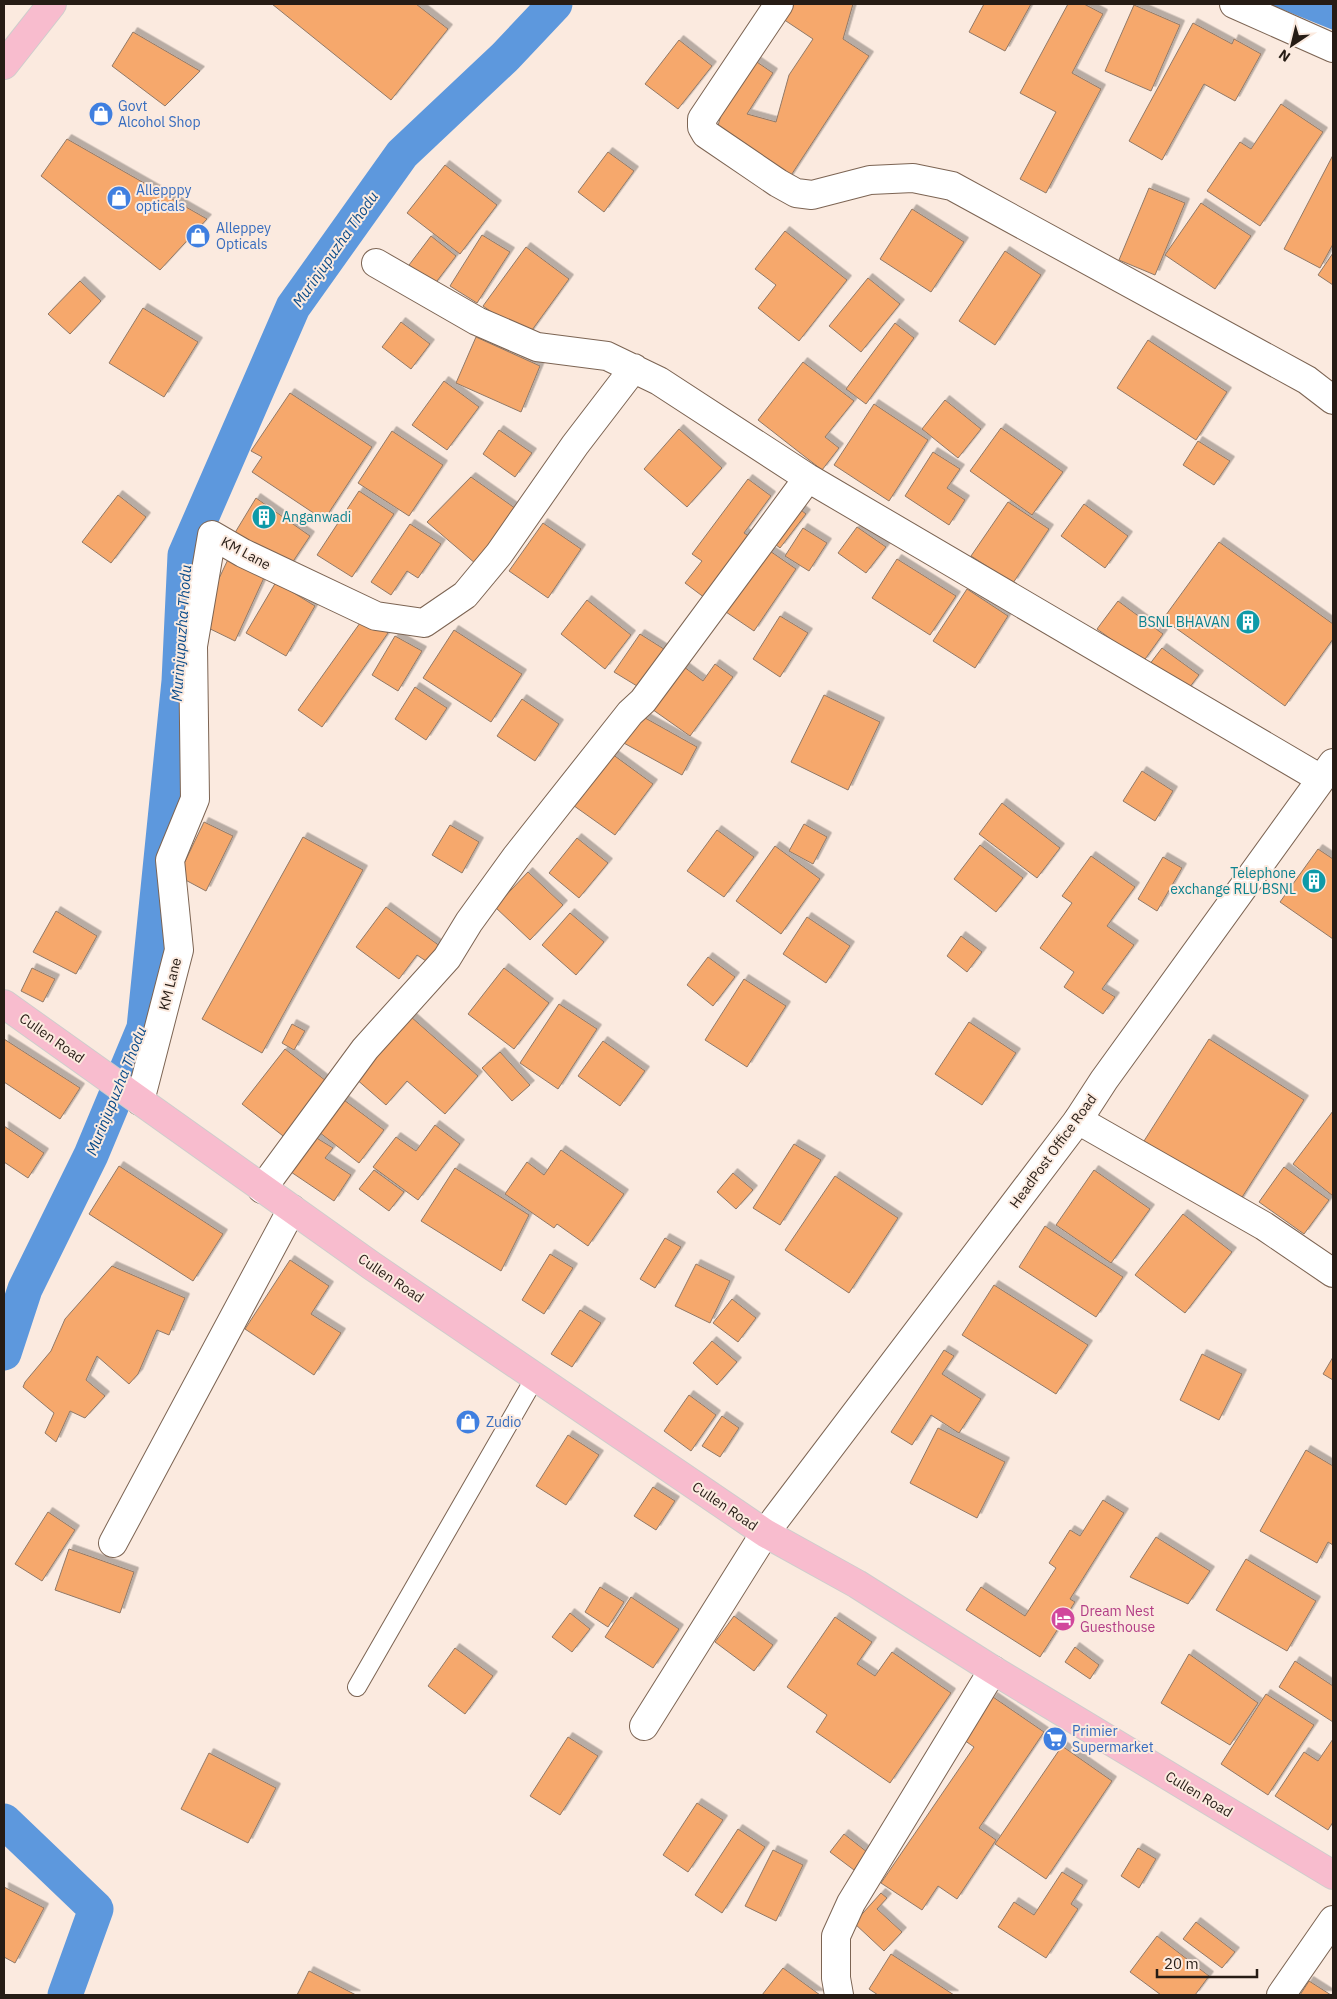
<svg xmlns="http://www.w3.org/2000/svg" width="1337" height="1999" font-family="'IBM Plex Sans',sans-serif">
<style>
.water{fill:#5d98dd}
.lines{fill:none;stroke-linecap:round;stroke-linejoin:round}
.canal{stroke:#5d98dd;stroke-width:35}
.building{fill:#f6a86c;stroke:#917967;filter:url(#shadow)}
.service-casing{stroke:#7c6453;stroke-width:20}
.minor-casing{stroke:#7c6453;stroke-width:30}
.secondary-casing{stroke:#7c6453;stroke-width:30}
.primary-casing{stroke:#cfcdcc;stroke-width:30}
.service{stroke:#fff;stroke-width:18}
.minor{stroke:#fff;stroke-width:28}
.secondary{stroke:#fff;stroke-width:28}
.primary{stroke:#f8bcce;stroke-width:28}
.labels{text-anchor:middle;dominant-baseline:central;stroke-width:4;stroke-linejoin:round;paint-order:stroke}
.shop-label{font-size:14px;fill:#366cbe;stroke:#fbeadf;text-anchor:start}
.culture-label{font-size:14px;fill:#0d838f;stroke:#fbeadf;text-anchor:end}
.street-label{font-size:14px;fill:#261c15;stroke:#fbeadf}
.hotel-label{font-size:14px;fill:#b23c85;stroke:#fbeadf;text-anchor:start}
.water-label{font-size:15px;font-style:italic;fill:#0a4b89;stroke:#fbeadf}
</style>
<defs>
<filter id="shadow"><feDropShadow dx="4.5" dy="-4.5" stdDeviation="0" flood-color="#0004"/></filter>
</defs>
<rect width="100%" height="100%" fill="#fbeadf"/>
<path class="water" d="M1269 4H1333V30Z"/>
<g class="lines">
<path class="canal" d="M4 1353 25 1289 91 1155 144 1028 179 681 185 555 293 307 402 154 505 57 555 4
M4 1821 96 1909 65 1995"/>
</g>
<path class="building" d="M272 4H416L448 29 391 100Z
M793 4H853L843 39 869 56 786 183 715 137 726 96 751 58 773 73 747 114 776 122 789 75 813 39 783 19Z
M984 4H1031L1005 51 969 32Z
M1068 4H1084L1103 14 1072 73 1101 89 1046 193 1020 179 1056 112 1020 93Z
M1134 5 1180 25 1151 91 1105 71Z
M1193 23 1232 44 1234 39 1261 54 1235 101 1204 84 1162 160 1129 141Z
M133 32 200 71 165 106 112 66Z
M679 40 712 66 678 109 645 84Z
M1281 104 1323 132 1260 226 1207 191 1240 142 1251 149Z
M67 139 207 219 160 270 41 176Z
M608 152 634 171 604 212 578 192Z
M1333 155V244L1320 268 1284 249Z
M445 165 497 205 460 254 407 213Z
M1149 188 1185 203 1155 275 1119 260Z
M1201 203 1251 236 1215 289 1165 255Z
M912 209 964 242 931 292 880 259Z
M785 231 847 280 799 341 758 308 776 285 755 269Z
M482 235 510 252 477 303 450 286Z
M431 236 456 256 434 285 409 265Z
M526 247 569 279 527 337 483 306Z
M1005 251 1041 275 995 345 959 321Z
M1333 253V285L1318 275Z
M868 278 900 304 861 352 829 326Z
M80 281 101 301 70 334 48 314Z
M143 308 198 342 164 397 109 363Z
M401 322 430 344 411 369 382 347Z
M895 323 914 338 866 404 846 389Z
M476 337 540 366 521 412 456 383Z
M1148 340 1227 392 1196 440 1117 388Z
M803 362 854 401 825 437 839 448 822 470 758 420Z
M444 381 479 407 447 450 412 425Z
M290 393 372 447 324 520 252 472 262 457 251 451Z
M945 400 981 429 958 458 922 429Z
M874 404 928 440 889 501 834 465Z
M1001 428 1063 472 1032 515 970 471Z
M679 429 722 468 687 507 644 469Z
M499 430 532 453 515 477 483 454Z
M392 431 443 465 409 516 358 483Z
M1198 441 1230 461 1214 485 1183 465Z
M933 452 960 469 947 488 965 500 949 525 905 496Z
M471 477 519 511 476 564 427 522Z
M748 479 771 496 744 533 755 540 709 601 685 583 702 561 692 554Z
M359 491 394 514 352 577 317 555Z
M118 495 146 517 111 563 82 542Z
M256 498 310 536 288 569 233 536Z
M1008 502 1049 529 1013 583 971 556Z
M792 503 806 514 780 548 766 537Z
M1084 504 1128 536 1105 568 1061 536Z
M543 523 581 549 548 598 509 571Z
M410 524 441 544 418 578 407 571 391 595 371 582Z
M857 527 886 547 866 573 838 553Z
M803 528 827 543 809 571 785 556Z
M1219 542 1333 624V639L1285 706 1163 619Z
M767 549 796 569 754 631 726 612Z
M231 553 268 569 235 641 198 623Z
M897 559 956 596 930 635 872 598Z
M276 582 315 606 286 656 246 633Z
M967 589 1008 616 975 668 933 641Z
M587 600 631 635 605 669 561 634Z
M1118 601 1163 634 1143 662 1097 629Z
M365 616 388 633 322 727 298 710Z
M780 616 808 633 780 677 753 659Z
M454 630 522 674 491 722 423 678Z
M640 634 667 651 642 689 614 672Z
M395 636 422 651 398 691 372 675Z
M1162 648 1199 675 1186 692 1149 665Z
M680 664 703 681 715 664 733 677 690 736 649 707Z
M415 687 447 708 426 740 395 719Z
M824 695 880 722 848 790 791 762Z
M522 699 559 724 535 761 497 736Z
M638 714 697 747 682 775 622 742Z
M608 751 653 784 615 835 570 803Z
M1142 771 1173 791 1155 821 1123 801Z
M1002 803 1060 848 1037 878 979 834Z
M204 822 233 836 206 891 178 876Z
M804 824 827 837 813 864 789 851Z
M450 825 479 842 462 873 432 855Z
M717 830 754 857 724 897 687 871Z
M303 837 363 870 262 1053 202 1019Z
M577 838 608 863 579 898 549 873Z
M980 845 1023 878 996 912 954 879Z
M775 846 820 879 781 934 736 901Z
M1318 849 1333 859V939L1280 902Z
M1091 856 1135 887 1107 926 1134 945 1102 989 1115 997 1103 1014 1064 987 1074 972 1040 948 1072 903 1062 896Z
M1163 857 1182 868 1157 911 1138 899Z
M528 872 563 905 530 940 495 907Z
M386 907 444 949 432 965 417 955 399 979 356 947Z
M56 911 97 936 76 974 33 952Z
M570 913 604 942 576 975 542 945Z
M807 917 850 946 826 983 783 954Z
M961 936 982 952 967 972 947 956Z
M708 957 735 977 713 1006 687 985Z
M32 968 55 979 43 1002 21 991Z
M504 968 549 1003 514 1049 468 1014Z
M744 979 786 1006 747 1067 705 1040Z
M559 1004 597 1029 558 1089 520 1063Z
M410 1016 478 1076 445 1114 407 1081 386 1105 355 1078Z
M969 1022 1016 1053 982 1105 935 1074Z
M292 1024 305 1031 294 1050 282 1043Z
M4 1039 80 1088 60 1119 4 1082Z
M1209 1039 1304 1100 1239 1202 1144 1141Z
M603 1041 645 1071 620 1106 578 1076Z
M285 1049 330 1084 287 1139 242 1104Z
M500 1052 530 1085 512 1101 482 1068Z
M340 1097 384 1130 359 1163 315 1129Z
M1333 1111V1196L1293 1164Z
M435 1125 460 1144 418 1200 373 1167 396 1137 416 1151Z
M4 1126 44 1153 28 1178 4 1162Z
M315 1137 333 1148 325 1158 351 1175 334 1201 291 1172Z
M794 1144 821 1160 780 1225 753 1208Z
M561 1150 624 1194 588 1246 557 1224 554 1228 505 1194 527 1162 544 1175Z
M119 1166 223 1234 193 1281 89 1214Z
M1284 1167 1329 1200 1304 1234 1259 1202Z
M455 1168 529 1215 501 1271 421 1221Z
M374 1170 404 1192 389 1211 359 1189Z
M1094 1170 1150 1209 1111 1263 1056 1225Z
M733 1173 753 1190 736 1209 717 1192Z
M835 1176 898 1218 849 1293 785 1250Z
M1183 1214 1232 1252 1185 1313 1135 1275Z
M1045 1226 1123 1277 1096 1317 1019 1267Z
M665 1238 681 1247 655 1288 640 1279Z
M550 1254 573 1268 544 1314 522 1300Z
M290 1260 329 1286 311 1314 341 1333 314 1375 245 1329Z
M696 1264 730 1281 710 1323 675 1306Z
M112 1266 185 1298 169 1335 157 1330 138 1374 129 1384 97 1356 86 1380 105 1396 85 1418 70 1411 56 1442 45 1433 54 1413 23 1387 25 1382 51 1351 65 1319Z
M994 1285 1088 1345 1056 1394 962 1335Z
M732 1299 756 1318 738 1342 713 1323Z
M580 1310 601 1323 572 1367 551 1354Z
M712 1341 737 1362 717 1385 693 1363Z
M944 1350 954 1356 942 1374 981 1399 959 1433 931 1415 912 1445 891 1432Z
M1202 1354 1242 1374 1219 1420 1180 1400Z
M1333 1357V1380L1323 1374Z
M689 1395 716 1415 691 1451 664 1431Z
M722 1416 739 1428 720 1457 702 1446Z
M938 1428 1005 1462 977 1518 910 1483Z
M568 1435 599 1455 566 1505 536 1486Z
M1306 1450 1333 1466V1545L1328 1542 1317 1563 1260 1531Z
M653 1487 675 1501 656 1530 634 1516Z
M1103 1500 1124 1513 1070 1599 1075 1602 1040 1657 966 1610 981 1587 1025 1616 1056 1568 1049 1563 1070 1530 1080 1536Z
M48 1512 75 1530 42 1581 15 1564Z
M1156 1537 1210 1571 1188 1604 1130 1577Z
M69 1549 134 1572 120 1613 55 1590Z
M1246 1559 1316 1601 1287 1651 1216 1610Z
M600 1587 624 1602 608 1627 585 1612Z
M631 1597 679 1629 653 1668 605 1637Z
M570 1613 590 1629 572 1652 552 1637Z
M734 1616 773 1645 754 1671 715 1642Z
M835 1617 872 1642 857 1664 875 1676 892 1652 951 1693 890 1783 816 1732 827 1715 787 1687Z
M1075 1647 1099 1665 1090 1679 1065 1662Z
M455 1648 493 1676 465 1714 428 1686Z
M1189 1654 1258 1703 1230 1745 1161 1703Z
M1295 1661 1333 1686V1722L1279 1687Z
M1266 1694 1314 1725 1268 1795 1221 1764Z
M993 1697 1044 1732 979 1828 996 1840 957 1899 938 1886 922 1910 881 1883 974 1747 964 1740Z
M568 1737 598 1756 560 1815 530 1796Z
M1333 1739V1822L1328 1830 1275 1796 1304 1752 1318 1761Z
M1062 1746 1112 1781 1046 1879 995 1844Z
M209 1753 276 1788 248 1843 181 1809Z
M697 1803 723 1820 688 1872 663 1855Z
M738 1829 765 1847 722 1913 695 1895Z
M844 1834 867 1852 854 1870 830 1852Z
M1138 1848 1156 1859 1139 1888 1121 1876Z
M773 1850 803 1865 776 1921 745 1906Z
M1062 1872 1083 1885 1071 1904 1078 1909 1046 1958 998 1927 1014 1902 1034 1915Z
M4 1887 44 1908 15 1963 4 1957Z
M881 1893 887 1898 877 1909 902 1932 884 1951 854 1923Z
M1196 1922 1235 1952 1222 1968 1183 1939Z
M1157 1936 1209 1976 1195 1995H1161L1130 1972Z
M891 1954 954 1995H878L869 1989Z
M783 1968 820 1995H762Z
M309 1971 356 1995H297Z
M1309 1981 1331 1995H1300Z"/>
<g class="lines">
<defs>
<path id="service" d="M357 1687 536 1376"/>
<path id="minor" d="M779 4 702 119V127L706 134 778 183 796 193 812 195 870 180 913 178 952 186 1307 380 1333 400
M376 263 477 321 537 347 607 356 659 381 808 478 1321 779
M140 1101 179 950 170 860 195 799 193 646 212 535 243 553 376 616 424 623 465 595 499 554 575 445 634 368
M1078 1120 1264 1226 1333 1273
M262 1189 365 1049 447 958 469 922 516 857 630 713 643 701 808 478
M113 1543 292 1209
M644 1726 765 1533
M839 1995 836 1978V1936L851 1903 993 1670
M1281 1995 1333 1920"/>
<path id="secondary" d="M1234 4 1333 48
M765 1533 1078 1120 1104 1080 1333 763"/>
<path id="primary" d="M4 65 52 4
M4 1004 372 1266 765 1533 857 1584 993 1670 1333 1875"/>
</defs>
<use href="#service" class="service-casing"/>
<use href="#minor" class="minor-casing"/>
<use href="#secondary" class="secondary-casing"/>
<use href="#primary" class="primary-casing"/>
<use href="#service" class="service"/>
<use href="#minor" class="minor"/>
<use href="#secondary" class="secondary"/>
<use href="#primary" class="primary"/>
</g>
<defs>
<symbol id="shop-disc" viewBox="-11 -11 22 22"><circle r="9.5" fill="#3f7fe0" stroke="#fbeadf"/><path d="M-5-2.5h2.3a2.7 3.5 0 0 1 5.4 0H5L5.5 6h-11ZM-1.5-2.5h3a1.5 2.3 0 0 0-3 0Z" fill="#fff"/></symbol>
<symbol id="building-disc" viewBox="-11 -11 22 22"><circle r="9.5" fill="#0f9aa8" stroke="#fbeadf"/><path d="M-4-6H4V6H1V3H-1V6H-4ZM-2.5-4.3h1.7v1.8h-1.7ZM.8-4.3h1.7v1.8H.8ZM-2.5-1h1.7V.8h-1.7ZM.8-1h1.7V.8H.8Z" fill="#fff"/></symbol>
<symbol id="hotel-disc" viewBox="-11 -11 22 22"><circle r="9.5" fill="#d1479c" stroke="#fbeadf"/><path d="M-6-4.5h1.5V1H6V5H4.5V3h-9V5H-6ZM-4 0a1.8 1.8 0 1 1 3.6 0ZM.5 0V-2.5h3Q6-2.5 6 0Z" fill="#fff"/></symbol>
<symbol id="supermarket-disc" viewBox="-11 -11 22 22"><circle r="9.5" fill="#3f7fe0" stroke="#fbeadf"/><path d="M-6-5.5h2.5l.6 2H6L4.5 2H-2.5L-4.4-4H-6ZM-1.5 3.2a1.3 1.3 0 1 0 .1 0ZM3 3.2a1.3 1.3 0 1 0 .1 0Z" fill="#fff"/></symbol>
</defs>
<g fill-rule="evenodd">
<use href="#shop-disc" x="87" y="100" width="28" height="28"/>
<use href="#shop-disc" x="105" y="184" width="28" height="28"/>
<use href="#shop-disc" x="184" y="222" width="28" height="28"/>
<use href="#building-disc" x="250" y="503" width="28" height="28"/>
<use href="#building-disc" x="1234" y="608" width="28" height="28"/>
<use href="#building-disc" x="1300" y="867" width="28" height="28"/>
<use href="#shop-disc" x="454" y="1408" width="28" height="28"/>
<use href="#hotel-disc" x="1049" y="1605" width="28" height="28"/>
<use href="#supermarket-disc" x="1041" y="1725" width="28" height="28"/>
</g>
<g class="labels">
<g class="shop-label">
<text x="118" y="106">Govt<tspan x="118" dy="16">Alcohol Shop</tspan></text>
<text x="136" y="190">Allepppy<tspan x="136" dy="16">opticals</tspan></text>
<text x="216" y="228">Alleppey<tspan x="216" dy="16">Opticals</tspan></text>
<text x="486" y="1422">Zudio</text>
<text x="1072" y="1731">Primier<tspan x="1072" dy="16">Supermarket</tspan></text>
</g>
<g class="culture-label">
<text x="282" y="517" text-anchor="start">Anganwadi</text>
<text x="1230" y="622">BSNL BHAVAN</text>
<text x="1296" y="873">Telephone<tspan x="1296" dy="16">exchange RLU BSNL</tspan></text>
</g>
<g class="street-label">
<text transform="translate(246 553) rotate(28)">KM Lane</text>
<text transform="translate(170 984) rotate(-76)">KM Lane</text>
<text transform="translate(52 1038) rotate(35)">Cullen Road</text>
<text transform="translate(1053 1151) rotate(-54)">HeadPost Office Road</text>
<text transform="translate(391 1278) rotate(34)">Cullen Road</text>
<text transform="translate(725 1506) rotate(34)">Cullen Road</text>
<text transform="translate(1199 1794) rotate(31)">Cullen Road</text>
</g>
<g class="hotel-label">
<text x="1080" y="1611">Dream Nest<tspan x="1080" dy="16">Guesthouse</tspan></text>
</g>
<g class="water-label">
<text transform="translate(335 249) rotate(-55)">Murinjupuzha Thodu</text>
<text transform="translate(181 633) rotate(-86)">Murinjupuzha Thodu</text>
<text transform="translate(116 1091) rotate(-68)">Murinjupuzha Thodu</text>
</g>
</g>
<rect width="1337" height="1999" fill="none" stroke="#261c15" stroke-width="10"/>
<g transform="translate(1292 45) rotate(215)" stroke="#fbeadf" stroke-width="4" paint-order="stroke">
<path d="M0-4L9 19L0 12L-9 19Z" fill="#261c15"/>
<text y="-8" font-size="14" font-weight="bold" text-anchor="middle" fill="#261c15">N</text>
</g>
<path d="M1157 1969v8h100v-8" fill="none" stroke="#261c15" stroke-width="2.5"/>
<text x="1164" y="1969" font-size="15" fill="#261c15" stroke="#fbeadf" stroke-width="4" paint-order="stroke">20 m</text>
</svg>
